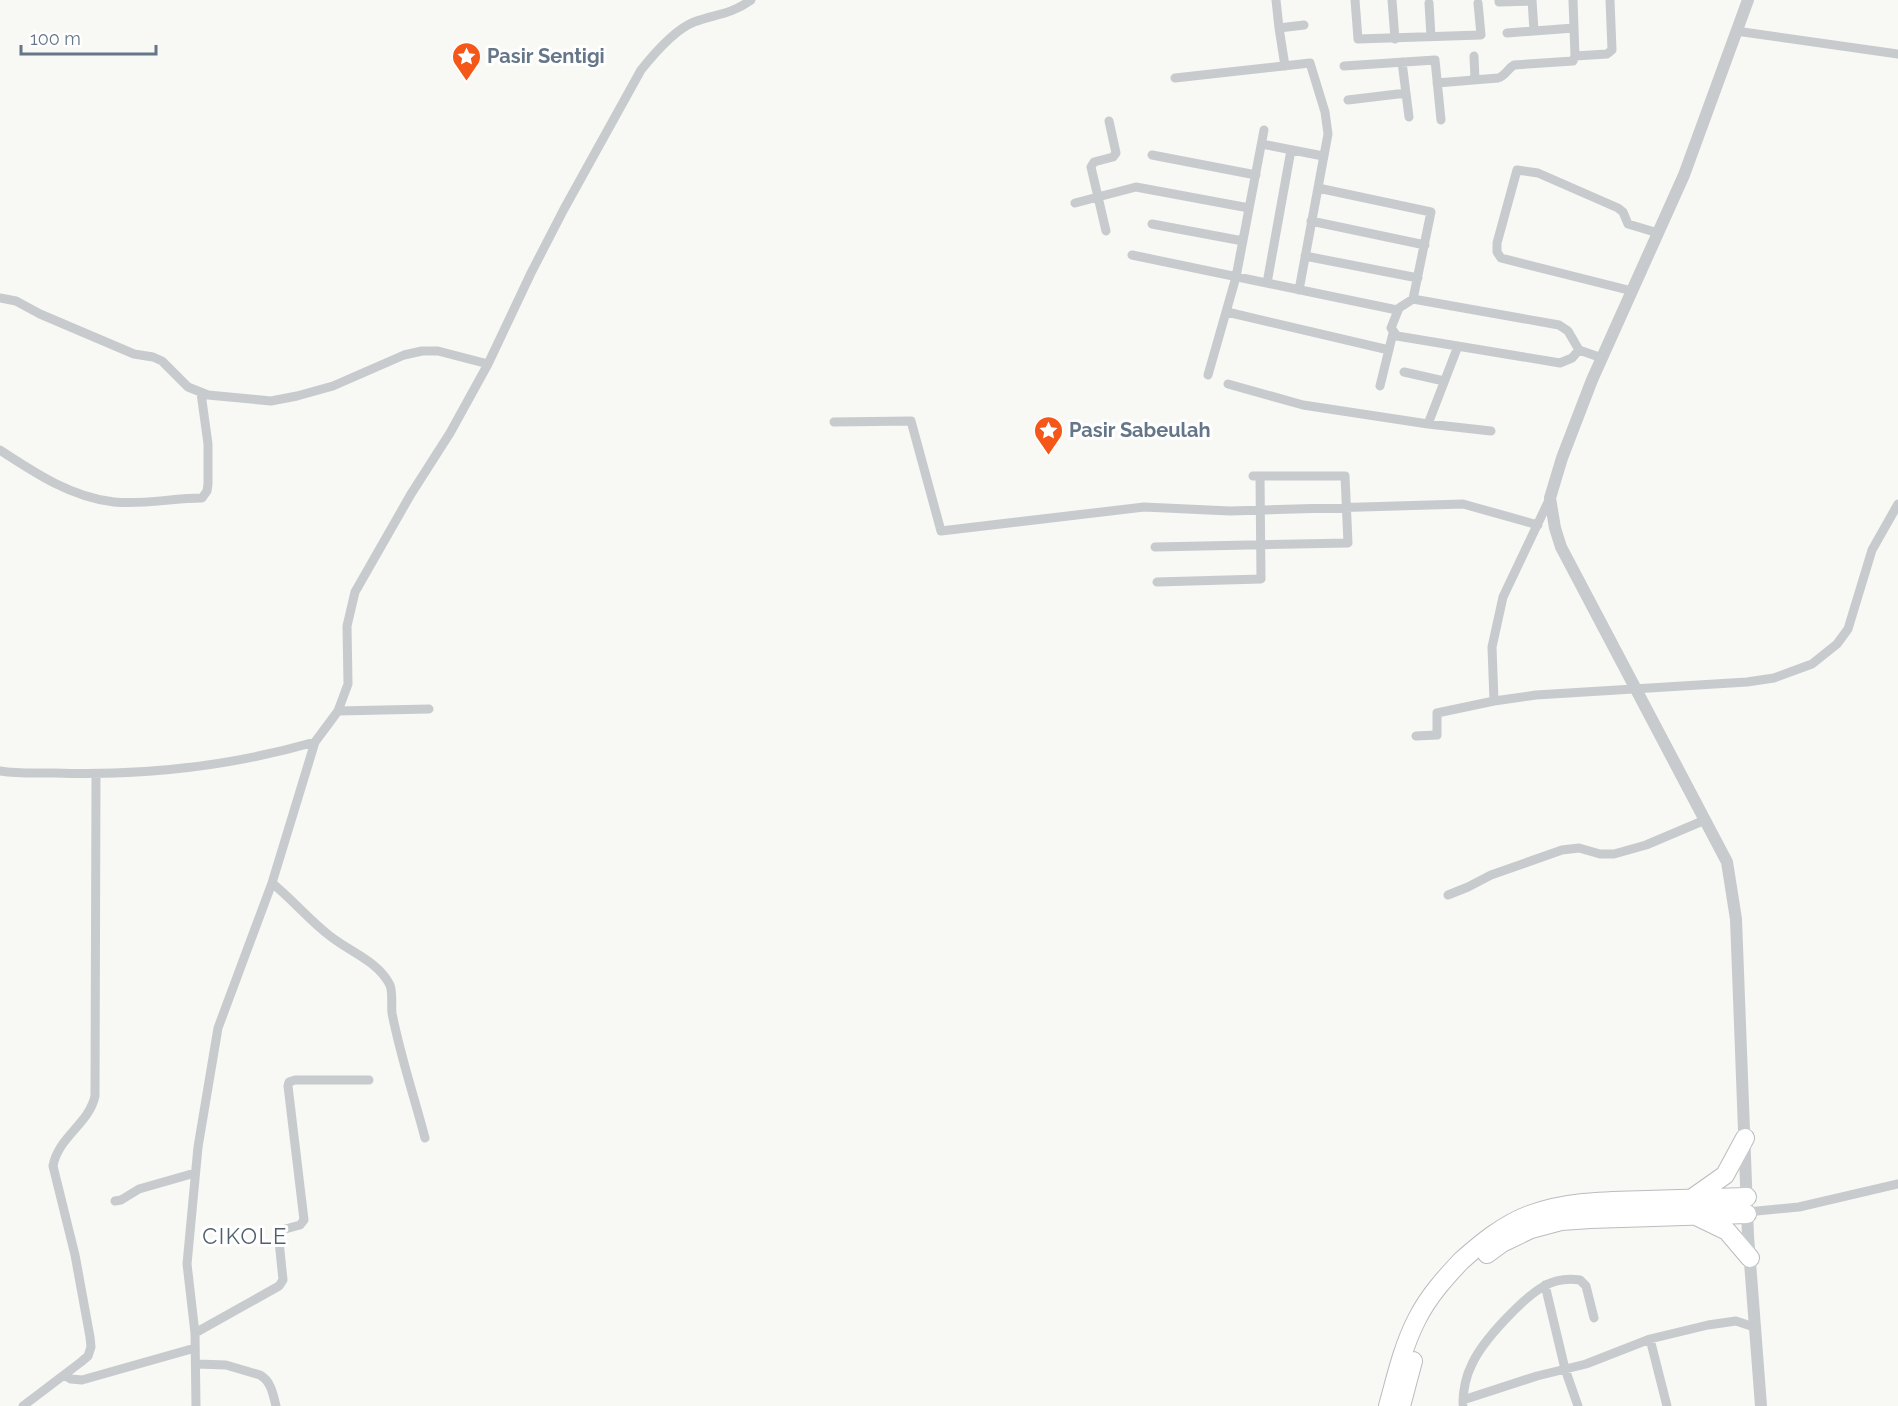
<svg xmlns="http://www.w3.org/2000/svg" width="1898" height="1406" font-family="Raleway,sans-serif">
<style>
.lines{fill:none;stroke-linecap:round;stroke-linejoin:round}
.motorway-casing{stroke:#b9bdc0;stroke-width:20}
.minor{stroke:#c7cbce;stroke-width:9}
.tertiary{stroke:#c7cbce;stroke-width:12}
.motorway{stroke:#fff;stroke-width:18}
.labels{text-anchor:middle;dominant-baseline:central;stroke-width:6;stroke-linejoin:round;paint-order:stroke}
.poi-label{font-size:20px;font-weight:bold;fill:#647688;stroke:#fff;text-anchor:start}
.quarter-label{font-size:22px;letter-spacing:1.5px;fill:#52606d;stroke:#fff}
</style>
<rect width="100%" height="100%" fill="#f8f8f4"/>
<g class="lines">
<defs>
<path id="motorway" d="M1691 1199 1725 1175 1745 1138
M1698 1217 1727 1231 1750 1258
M1487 1254 1502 1243 1531 1229 1561 1221 1590 1219 1747 1214
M1388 1406C1396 1377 1403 1346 1417 1319 1428 1297 1444 1279 1461 1261 1481 1243 1503 1225 1529 1215 1567 1201 1606 1201 1646 1200 1680 1199 1713 1198 1747 1197
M1401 1406 1413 1361"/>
</defs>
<use href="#motorway" class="motorway-casing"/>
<path class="minor" d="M1276 0 1279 28 1304 25
M1355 0 1358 39 1481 35 1478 3
M1392 0 1395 39
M1499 0V2L1532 1
M1532 0 1534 31
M1429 3 1431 37
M1279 28 1285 66
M1736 31 1898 54
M1507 33 1574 28
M1474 56 1475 80
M1575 56 1607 54 1612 50 1610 0
M1402 62 1409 117
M1344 66 1435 60 1441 120
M1175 78 1310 63 1325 112 1328 134 1299 290
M1437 83 1498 78C1506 76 1507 69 1514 65L1573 61 1575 56 1573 0
M1348 100 1406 93
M1262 144 1323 156
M1152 155 1256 175
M1318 188 1431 212 1413 299
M1075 203 1136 187 1249 208
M1311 221 1425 245
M1152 224 1243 241
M1106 231 1091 167 1094 162 1113 157 1116 153 1109 121
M1132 255 1397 310
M1305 256 1418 278
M1267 283 1291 150
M1632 291 1501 258 1497 252V243L1517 170 1538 173 1618 208 1623 212 1628 224 1658 233
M0 298 16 301 40 314 134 354 153 357 162 361 188 387 208 395 271 401 297 396 333 386 404 355 422 351H438L488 364
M1227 312 1389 350
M1579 350 1572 358 1560 363 1397 336 1391 328 1399 308 1413 299 1559 325 1568 331 1579 350 1602 358
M1404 372 1444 381
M1208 375 1236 277 1264 130
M1228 384 1303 405 1428 424 1491 431
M1380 386 1393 333
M834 422 911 421 941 531 1144 507 1230 511 1463 504 1538 525
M1428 424 1458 346
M0 450C35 473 71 497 114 502 143 505 173 498 202 498L207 491 208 484V444L201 393
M1550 498 1503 597 1492 647 1494 701 1536 695 1747 682 1774 678 1812 664 1837 644 1848 629 1872 550 1898 504
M1155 547 1348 543 1345 476H1253
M1157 582 1261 579 1260 476
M338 711 429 709
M1416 736 1437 735V713L1494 701
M0 771C18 774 37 773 55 773 142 776 231 766 315 742
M272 883C293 900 309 920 330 936 350 952 378 961 390 985 393 993 391 1004 392 1013 400 1055 414 1096 425 1138
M1448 895 1468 887 1491 875 1562 850 1579 848 1600 854H1614L1646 845 1705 820
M115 1201 121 1200 139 1189 195 1173
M1747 1212 1799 1207 1898 1184
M1545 1285 1565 1369 1578 1406
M195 1333 279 1286 283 1280 278 1231 300 1225 304 1220 288 1086 289 1082 295 1080H369
M1650 1339 1667 1406
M197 1364 226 1365 260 1375C271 1381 273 1394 276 1406
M64 1375 71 1379 82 1380 195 1348
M1463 1400 1537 1376 1586 1364 1650 1339 1708 1325 1736 1321 1754 1327
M1463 1404C1463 1391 1466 1376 1472 1364 1483 1340 1522 1299 1544 1286 1555 1280 1568 1278 1580 1280L1586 1286 1594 1318
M23 1406 81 1362 88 1356 91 1347 90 1337 75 1255 53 1166C58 1137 89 1124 95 1096L96 774
M196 1406 195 1333 187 1264 198 1147 218 1028 272 883 315 742 338 711 348 684 347 626 355 592 411 494 450 433 488 364 531 273 564 209 641 70C653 55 676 29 694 22 716 14 730 15 751 0"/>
<path class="tertiary" d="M1748 0 1684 175 1592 380 1562 458 1550 498 1555 528 1561 547 1727 862 1736 919 1748 1236 1761 1406"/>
<use href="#motorway" class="motorway"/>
</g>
<defs>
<symbol id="sight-pin" viewBox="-11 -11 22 30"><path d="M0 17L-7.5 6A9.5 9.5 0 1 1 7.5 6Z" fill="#f45718" stroke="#fff"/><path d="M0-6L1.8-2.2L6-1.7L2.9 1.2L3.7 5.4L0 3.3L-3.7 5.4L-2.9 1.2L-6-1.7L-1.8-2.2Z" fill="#fff"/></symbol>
</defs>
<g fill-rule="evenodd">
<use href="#sight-pin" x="450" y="40" width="33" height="45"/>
<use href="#sight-pin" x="1032" y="414" width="33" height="45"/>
</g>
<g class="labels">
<g class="poi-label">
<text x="487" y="56">Pasir Sentigi</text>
<text x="1069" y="430">Pasir Sabeulah</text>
</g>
<g class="quarter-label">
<text x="245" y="1236">CIKOLE</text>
</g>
</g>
<path d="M21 45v9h135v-9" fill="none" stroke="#647688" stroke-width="3"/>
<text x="30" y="45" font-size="18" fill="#647688" stroke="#ffffff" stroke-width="4.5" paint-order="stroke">100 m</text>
</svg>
